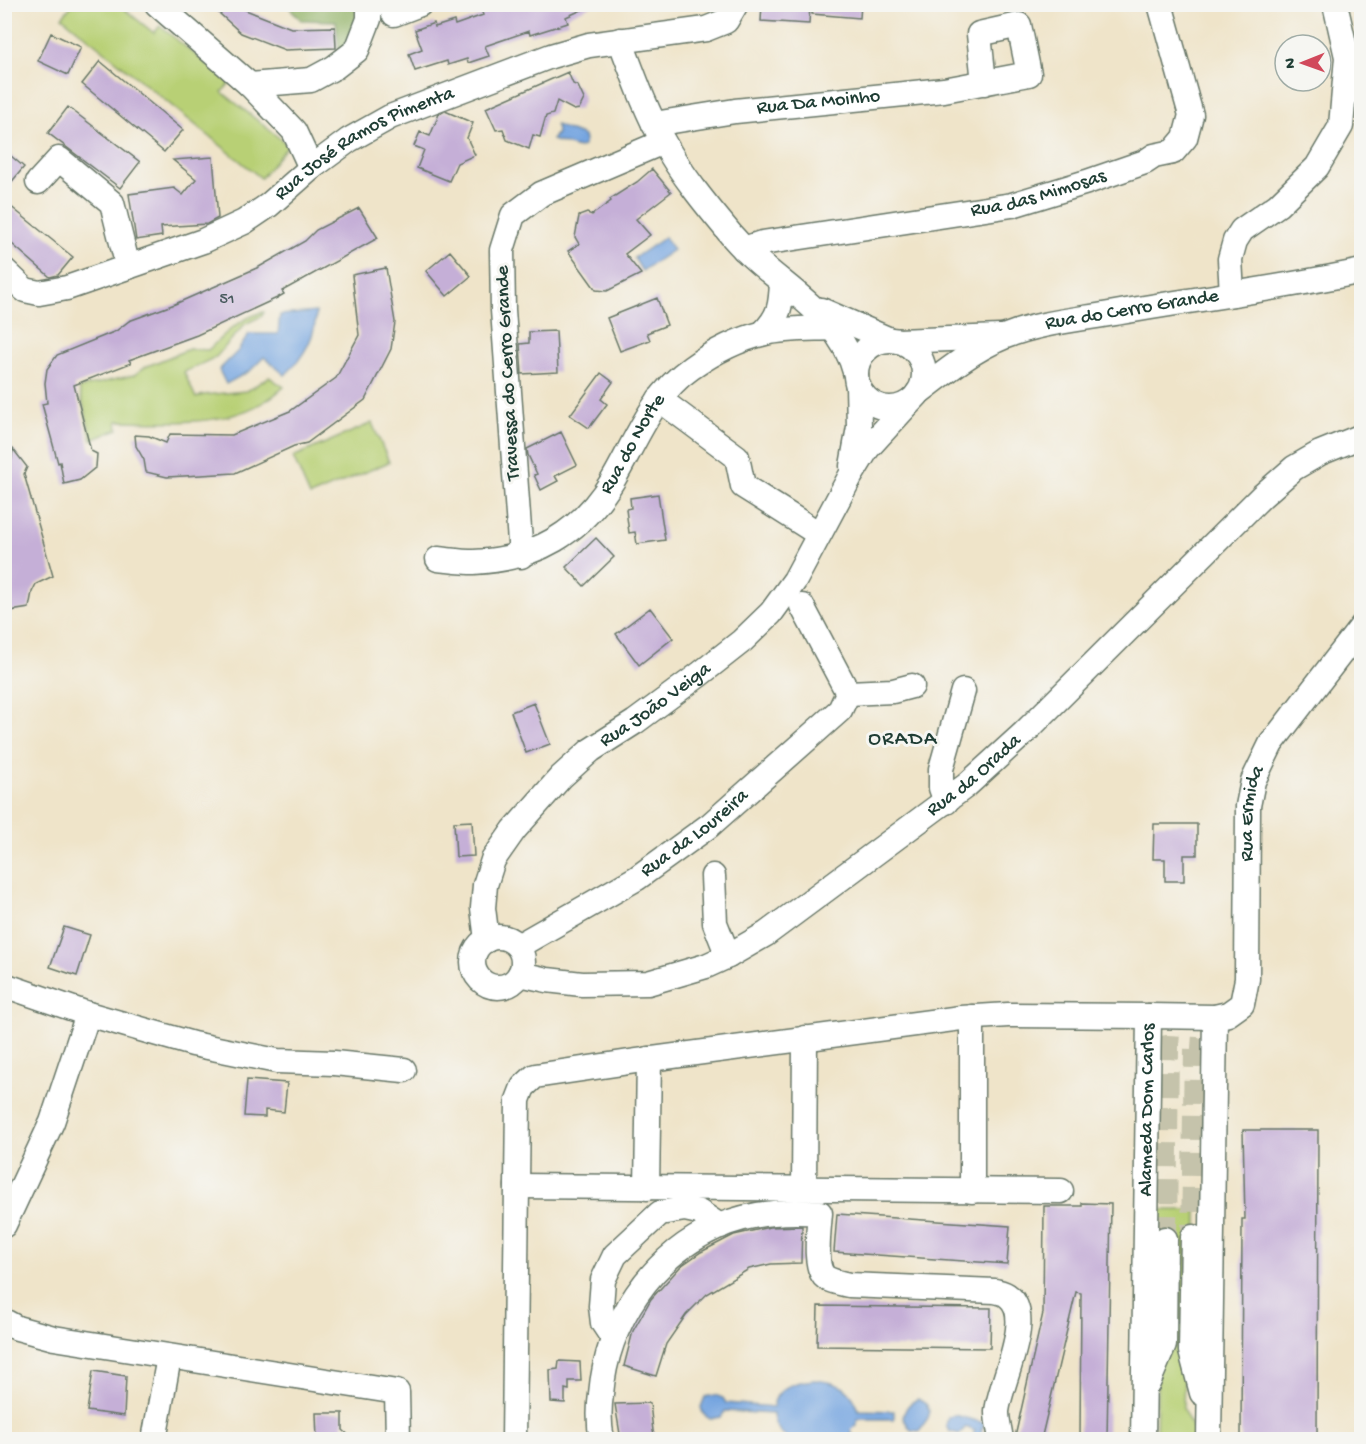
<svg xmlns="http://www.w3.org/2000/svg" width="1366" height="1444" font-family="'Gochi Hand',sans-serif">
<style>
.green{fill:#b8d075;stroke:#6c8654;stroke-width:1.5}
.forest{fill:#92b266;stroke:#58784d;stroke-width:1.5}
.water{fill:#76a5e0;stroke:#4a718a;stroke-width:1.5}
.building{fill:#c5afd7}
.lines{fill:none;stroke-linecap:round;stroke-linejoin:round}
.minor-tunnel{stroke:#c5c3ab;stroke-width:24;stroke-dasharray:24 12;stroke-linecap:butt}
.minor-casing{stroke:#687768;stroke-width:27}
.minor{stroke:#fff;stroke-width:24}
.labels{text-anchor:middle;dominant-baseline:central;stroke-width:6;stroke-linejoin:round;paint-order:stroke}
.number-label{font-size:16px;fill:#485a5d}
.street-label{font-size:20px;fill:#1f3d34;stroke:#f6f6f2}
.neighbourhood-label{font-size:21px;letter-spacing:1.5px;fill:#1f3d34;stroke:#f6f6f2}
</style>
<rect width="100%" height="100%" fill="#f6f6f2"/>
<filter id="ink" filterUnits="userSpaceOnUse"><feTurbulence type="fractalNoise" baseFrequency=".0167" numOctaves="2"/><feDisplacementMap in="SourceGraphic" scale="12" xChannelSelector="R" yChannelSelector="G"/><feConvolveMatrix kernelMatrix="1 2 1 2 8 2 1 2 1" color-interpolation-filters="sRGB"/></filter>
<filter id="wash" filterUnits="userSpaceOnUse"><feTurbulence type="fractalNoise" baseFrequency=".008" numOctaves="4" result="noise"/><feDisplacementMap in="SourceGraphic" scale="24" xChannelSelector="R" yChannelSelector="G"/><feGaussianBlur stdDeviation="1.35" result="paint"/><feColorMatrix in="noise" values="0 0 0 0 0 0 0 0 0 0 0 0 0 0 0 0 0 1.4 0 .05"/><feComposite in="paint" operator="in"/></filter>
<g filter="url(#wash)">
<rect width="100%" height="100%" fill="#efe4c9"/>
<path class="green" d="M72 5H119L154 33 160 26 230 83 222 92 288 145 261 178 62 17Z
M264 312 262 316 245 324 216 357 184 372 196 398 203 395 247 391 269 377 284 387C238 430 175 421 117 421L118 429 92 440 79 388 134 375 145 367 189 349 208 350C225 334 241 317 264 312Z
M372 423 389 462 310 496 293 457Z
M1160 1210H1197V1241L1188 1240 1183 1409 1196 1434 1195 1439 1156 1440Z"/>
<path class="forest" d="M287 5H375L365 59 339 54 336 21 301 20Z"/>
<path class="water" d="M556 125 584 136 585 141 583 146 578 148 552 140 557 133Z
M665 237 673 250 642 271 634 258Z
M316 312C316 337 303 358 285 375L264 357 250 371 226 384 219 370 238 351 249 334H278L280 315Z
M815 1380C840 1383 850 1387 859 1410L894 1411V1419H857V1425L851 1430 854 1439H844L843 1437C831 1441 806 1442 793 1440 783 1438 773 1424 773 1414L725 1411 721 1417 710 1419 703 1414 701 1407 705 1397 715 1395 723 1398 726 1403 773 1407C776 1386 798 1381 815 1380Z
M918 1399 926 1404 930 1411 928 1418 919 1431 911 1430 903 1418C905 1408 909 1403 918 1399Z
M954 1415 985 1423 981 1431 985 1439 972 1438 975 1431 966 1427 959 1434 949 1431 946 1426 948 1418Z"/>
<g id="blocks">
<path class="building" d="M209 4H247L243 9 291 28 335 27 336 48 285 50 241 33Z
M497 4H595L566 17 568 23 530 35 529 31 485 46 489 56 468 63 467 59 448 65 447 61 415 71 409 54 422 49 415 30 434 23 435 27 454 21 455 25 483 15 481 10Z
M762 4H810L809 24 761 21Z
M812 4H861L860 18 812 14Z
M51 33 81 47 68 75 38 61Z
M100 61 183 130 164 152 82 84Z
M568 72 573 84 578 86 584 99 579 109 574 110 557 101 553 114 546 116 540 137 533 135 529 149 507 140 503 129 496 130 486 108Z
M68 107 140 162 120 188 48 133Z
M445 111 473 123 467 138 475 155 457 163 449 181 417 168 424 150 414 146 420 132 430 136 439 114Z
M4 150 24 167 4 191Z
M213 157 218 218 207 224 161 227 162 236 136 240 129 194 174 188 183 195 196 179 173 160Z
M652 169 671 192 636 219 650 235 625 254 641 274 607 291 596 290 568 251 579 244 575 237 579 216 587 213 592 215 611 201 610 199 637 182Z
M4 201 73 257 58 275 50 277 4 237Z
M359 208 378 238 282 291 284 294 277 298 197 335 129 360 131 363 74 385 91 451 97 454 96 467 80 480 64 484 60 462 58 463 42 404 47 403 45 383 47 369 57 355 116 331 129 321 175 304 259 267 305 241 316 230Z
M450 251 471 276 447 296 426 271Z
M386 268 395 322 391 349 365 400 307 443 294 446 235 473 167 477 146 472 144 460 136 446 135 435 149 436 166 443 170 434 232 435 290 411 336 378 359 335 352 275Z
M657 298 667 325 647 333 650 340 620 351 607 318Z
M556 331 558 372 522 374 520 344 529 343V332Z
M601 373 613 382 601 399 607 404 589 428 570 415Z
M561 432 577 465 555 476 558 481 541 490 534 475 537 474 528 455 527 449Z
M13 449 27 467 24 474 53 576 36 584 32 592 29 608 4 612V462L11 463Z
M658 494 665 540 637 544 635 532 629 533 626 509 631 508 630 498Z
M596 538 614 557 584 586 566 567Z
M650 608 673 638 639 665 616 634Z
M534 703 550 744 526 753 511 712Z
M472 821 474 856 456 857 454 822Z
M1154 824H1197V855H1184V881H1165V859H1153Z
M64 927 90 935 77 976 50 967Z
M247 1080 287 1083 284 1112 265 1110V1117L244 1116Z
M1243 1130H1318L1317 1440H1241L1242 1219H1245Z
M1082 1203 1111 1204 1107 1440H1080L1081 1293 1076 1292 1041 1440H1026L1015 1437 1043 1313 1044 1206H1082Z
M837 1214 1010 1226 1007 1264 834 1252Z
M802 1226 801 1263 771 1264 749 1269 707 1294 686 1315 666 1344 656 1376 624 1366 633 1331 651 1299 681 1266 701 1252 734 1235 770 1227Z
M818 1306 991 1308 990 1348 817 1346Z
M559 1361 580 1362 581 1381H569V1390L565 1389V1403L551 1402 550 1370 558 1369Z
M93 1371 126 1376 124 1416 87 1411Z
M650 1403 653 1431 656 1440H621L615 1404Z
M316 1413H343V1430L354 1440H317Z"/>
</g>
</g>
<g filter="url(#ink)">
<use href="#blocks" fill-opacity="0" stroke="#687768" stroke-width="1.5"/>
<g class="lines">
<path class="minor-tunnel" d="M1165 1239 1167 1047 1196 1049 1193 1237"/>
<defs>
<g id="minor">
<path d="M157 4 250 85 294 131 311 168"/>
<path d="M389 4 394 14 420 4"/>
<path d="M620 40C633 74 645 109 663 141 682 176 708 207 733 237 774 285 840 310 856 375"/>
<path d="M250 85 311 80 335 67 357 50 369 19V4"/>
<path id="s1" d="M654 124 735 111 944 90 1029 74 1019 25 979 34 984 83"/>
<path d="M38 182 59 159 112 203 128 267"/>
<path id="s2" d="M744 249 762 243 1012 205 1087 182 1145 162 1154 156 1173 152 1185 138 1191 115 1160 4"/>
<path id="s3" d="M4 270 25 290 39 293 67 288 203 241 244 222 269 205 311 168 349 140 390 117 551 56 589 45 706 29 726 21 736 4"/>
<path d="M1232 294 1230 259 1235 241 1242 230 1278 205 1317 167 1341 126 1347 57 1335 4"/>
<path d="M821 310 890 340"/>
<path d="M763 333C780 316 781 305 782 282"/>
<circle cx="890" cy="374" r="34"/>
<path d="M898 341 1000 337"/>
<path id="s4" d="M918 393C945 372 974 349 1006 336 1039 323 1075 320 1109 314 1193 299 1278 289 1362 271"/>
<path d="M659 399 737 457 743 486 819 534"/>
<path d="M852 466 859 427 858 385"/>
<path d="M521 556 503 310 502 250 513 215 541 194 663 142"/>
<path id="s5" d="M438 559C449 560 462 562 474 562 536 559 581 533 613 480 636 441 652 395 691 368 712 353 739 339 765 333 787 328 810 329 833 328"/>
<path d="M848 693 893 691 912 686"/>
<path d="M946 802 941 788V769L963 691"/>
<path d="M713 876 715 923 728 956"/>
<circle cx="498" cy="962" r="25"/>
<path id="s6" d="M487 940 483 908 485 885 493 860 514 830 561 777 591 750 635 722 700 674 742 641 771 613 795 580 850 477 867 449 911 401"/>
<path id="s7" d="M518 946 637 878 710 825 840 710 848 693 802 606"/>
<path id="s8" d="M520 974 547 980 582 984 648 983 706 966 728 956 766 934 967 785 1024 733 1262 496 1294 468 1320 453 1362 436"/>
<path d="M4 985 88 1014"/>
<path d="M972 1017V1191"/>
<path d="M517 1186 1061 1191"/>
<path d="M647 1188 649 1059"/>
<path d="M804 1188 805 1038"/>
<path d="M4 1225 52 1122 88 1014 193 1044 277 1061 334 1063 404 1070"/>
<path d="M1193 1237 1191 1351 1202 1393"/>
<path d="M4 1321 17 1328 54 1338 397 1392 398 1440"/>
<path d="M613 1338 603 1323 601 1306 603 1280 615 1255 660 1213 685 1209 699 1212 720 1226"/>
<path d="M1148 1383 1164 1345 1165 1239"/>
<path d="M154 1440 169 1357"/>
<path d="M514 1440 518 1100 523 1087 535 1076 636 1061 961 1018 1008 1015 1149 1016"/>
<path d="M602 1440C599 1425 599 1408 601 1394 607 1323 651 1256 717 1227 751 1212 785 1210 820 1213 819 1228 813 1269 826 1278 833 1282 841 1283 849 1285L995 1291C999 1292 1005 1293 1008 1296 1036 1316 999 1384 997 1412 997 1421 1000 1431 1001 1440"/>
<path id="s9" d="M1143 1440 1149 1016 1215 1017 1228 1014 1242 1004 1247 979 1248 806 1253 781 1271 744 1362 626"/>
<path d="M1209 1440 1215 1017"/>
</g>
</defs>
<use href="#minor" class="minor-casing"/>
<use href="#minor" class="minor"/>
</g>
</g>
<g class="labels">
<g class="number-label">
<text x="227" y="300">51</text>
</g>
<g class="street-label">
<text stroke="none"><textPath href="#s1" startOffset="166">Rua Da Moinho</textPath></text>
<text stroke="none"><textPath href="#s3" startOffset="406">Rua José Ramos Pimenta</textPath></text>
<text stroke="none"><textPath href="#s2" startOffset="300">Rua das Mimosas</textPath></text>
<text stroke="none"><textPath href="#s4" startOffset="234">Rua do Cerro Grande</textPath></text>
<text transform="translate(509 373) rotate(-93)">Travessa do Cerro Grande</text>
<text stroke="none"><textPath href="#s5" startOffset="246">Rua do Norte</textPath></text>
<text stroke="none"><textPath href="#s6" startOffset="308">Rua João Veiga</textPath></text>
<text stroke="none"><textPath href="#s8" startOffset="519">Rua da Orada</textPath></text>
<text stroke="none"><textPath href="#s9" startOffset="712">Rua Ermida</textPath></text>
<text stroke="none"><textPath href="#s7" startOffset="210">Rua da Loureira</textPath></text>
<text stroke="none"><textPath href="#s9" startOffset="330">Alameda Dom Carlos</textPath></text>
</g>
<g class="neighbourhood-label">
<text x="903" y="740">ORADA</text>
</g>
</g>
<rect width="1366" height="1444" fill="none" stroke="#f6f6f2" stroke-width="24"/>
<g transform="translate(1303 63) rotate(269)"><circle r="28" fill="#f6f6f2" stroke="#a0aca6" stroke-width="1.5"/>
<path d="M0-4.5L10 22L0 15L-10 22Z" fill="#d1495b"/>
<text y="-9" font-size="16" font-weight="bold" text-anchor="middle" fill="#1f3d34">N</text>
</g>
</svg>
